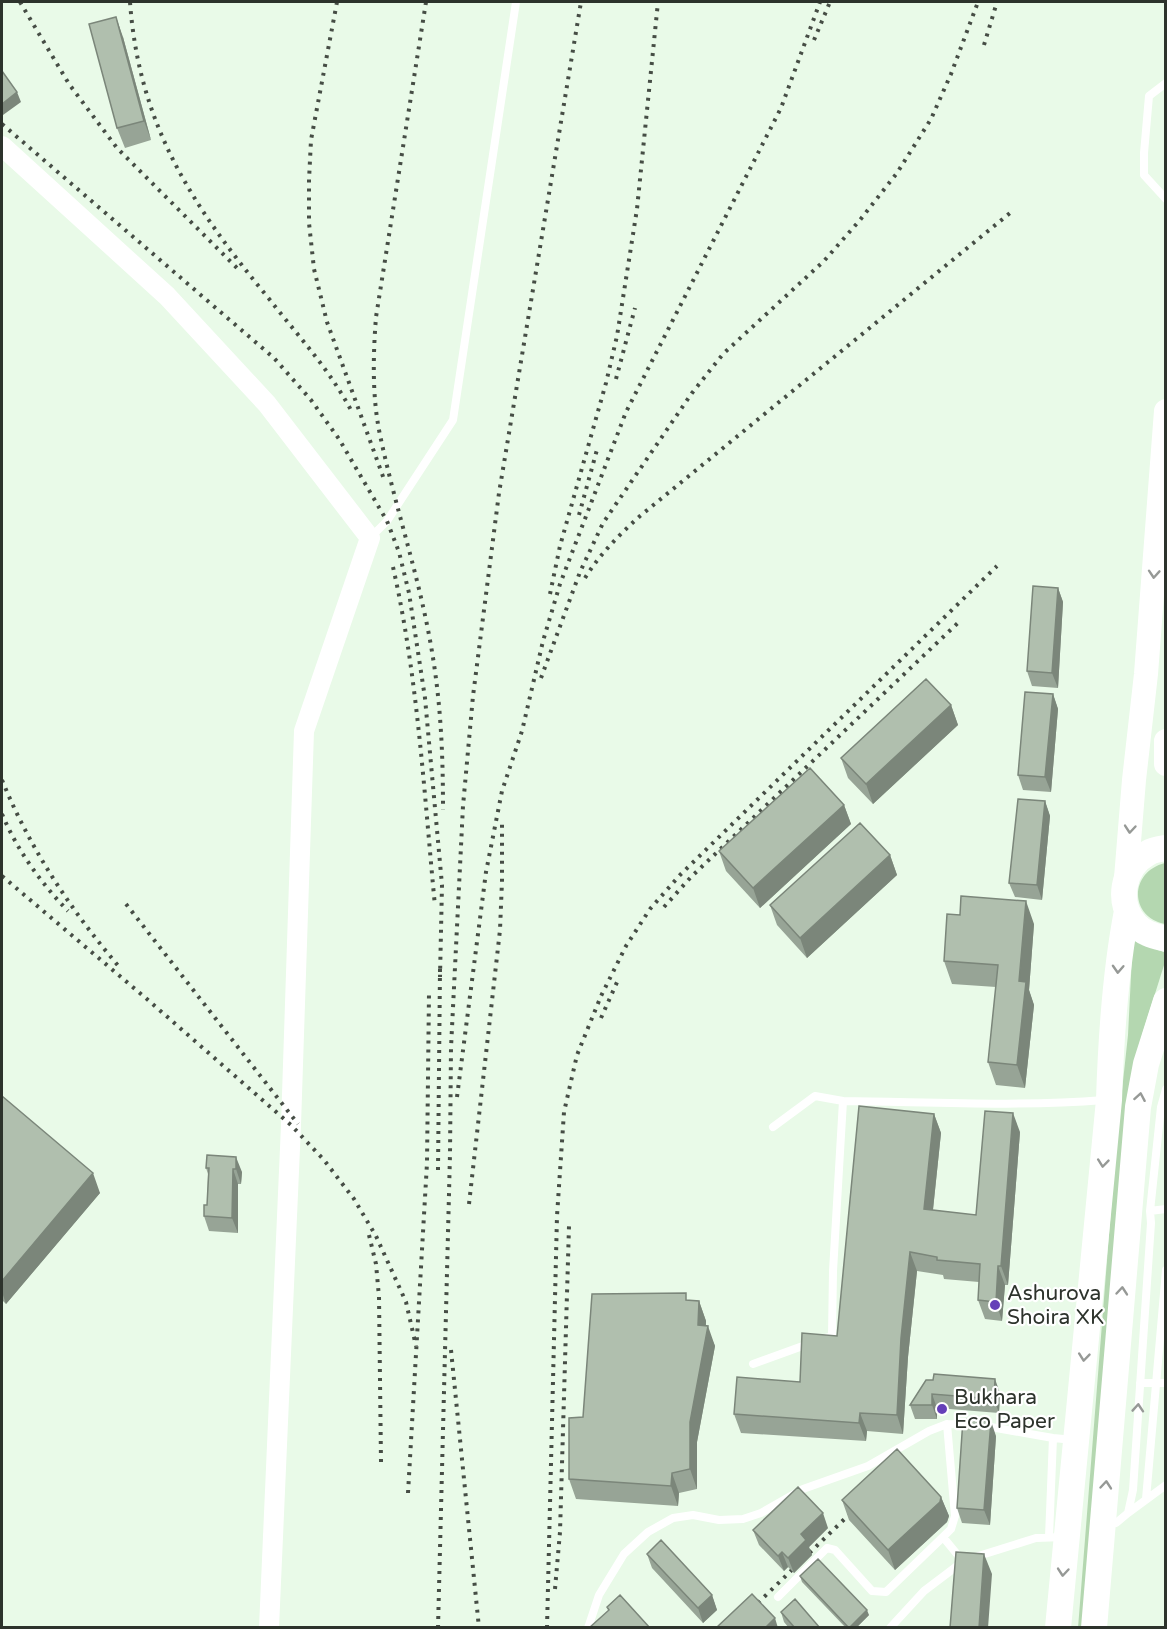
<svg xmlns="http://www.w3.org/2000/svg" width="1167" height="1629" font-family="'Varela Round',sans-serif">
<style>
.green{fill:#b4d7b0}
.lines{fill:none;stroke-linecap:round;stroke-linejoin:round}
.service{stroke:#fff;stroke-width:8}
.tertiary{stroke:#fff;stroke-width:20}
.primary{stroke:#fff;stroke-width:24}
.trunk{stroke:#fff;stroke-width:26}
.rail{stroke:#464d45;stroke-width:4;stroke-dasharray:3 6;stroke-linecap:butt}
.wall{fill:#97a496}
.shaded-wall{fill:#7b867a}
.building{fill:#b0bfae;stroke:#7b867a;stroke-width:1.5}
.oneway{stroke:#969996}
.poi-dot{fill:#6540b8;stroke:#fff;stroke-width:2}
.labels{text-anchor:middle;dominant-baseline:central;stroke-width:4.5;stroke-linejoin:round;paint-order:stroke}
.poi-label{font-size:21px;fill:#2d332c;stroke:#fff;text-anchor:start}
</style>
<rect width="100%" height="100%" fill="#e9fae8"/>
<path class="green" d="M1165 863V924C1129 917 1129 872 1165 863Z
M1135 938 1158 950 1165 952V962L1142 1035 1086 1627 1078 1628 1116 1146 1128 1035 1132 956Z"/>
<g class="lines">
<path class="service" d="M1166 83 1149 96 1144 153V175L1166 199
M370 538 387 521 453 420 516 2
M773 1127 815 1096 843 1101
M1150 1211 1166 1209
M825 1338 832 1336 833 1271 843 1101C931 1102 1017 1107 1104 1100
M753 1364 811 1343
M1140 1383H1166
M985 1426 1053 1438 1074 1440
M1146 1499 1166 1270
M1128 1513 1166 1485
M1116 1523 1128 1513 1133 1490 1151 1223 1150 1211 1161 1107 1166 1089
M943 1537 961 1559
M1049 1537 1053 1438
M972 1558 1036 1538 1064 1537
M778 1597 827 1548 835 1550 872 1591 886 1592 943 1537 951 1529 955 1516 947 1424
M588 1628 599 1595 624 1554 648 1532 673 1518 693 1515 719 1520 743 1519 761 1513 803 1489 868 1466 929 1431 947 1424 973 1425
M890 1628 924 1591 961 1563"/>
<path class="tertiary" d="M2 146 167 296 267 404 370 538 304 731 291 1125 269 1628"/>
<path class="primary" d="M1166 741V764
M1126 878 1134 780 1146 674 1166 411"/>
<path class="trunk" d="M1166 848C1160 849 1153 850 1148 853 1122 867 1116 904 1136 925 1144 934 1155 936 1166 939
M1058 1628 1109 1100C1111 1037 1115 973 1127 911
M1094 1628 1138 1107 1146 1064 1166 1001"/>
<path class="rail" d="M20 2 69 84 117 148 238 269
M130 2C139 126 193 207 270 300 299 337 331 371 353 414
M337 2 311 140 309 180V223L314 269 327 322 385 482
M426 2 376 317C373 356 372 397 380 435 393 497 413 558 426 620 440 686 443 743 443 810
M814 40 830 2
M984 45 997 2
M2 124 274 358 311 400 339 439 387 521 399 552 409 593 425 698 442 885 440 977
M616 379 635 308
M579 515 598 446
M393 567C418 678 424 793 435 906
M585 578C600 554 619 535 640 516L1010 213
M550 594 560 546 606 383 617 336 637 209 658 2
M541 678 580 572 603 523 692 393 723 354 824 261 860 220 897 173 931 119 951 74 978 2
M2 780C30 849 72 912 121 969
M2 814C17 850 41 883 68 911
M2 876 148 1000 291 1125 324 1160 354 1199 376 1236 406 1302 416 1346
M126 904 298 1124
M664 907 691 877 961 620
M601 1018 618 980
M457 1097 486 872 502 791 522 731 543 641 560 584 626 412 781 108 820 2
M438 1170 440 969
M469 1204 500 930 502 881V822
M369 1235 376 1264 379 1297 381 1462
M451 1350 479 1628
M408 1493 427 1163 429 993
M555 1589 560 1532 569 1226
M438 1628 450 1154 451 1048 463 806 473 696 499 493 581 2
M547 1628 557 1216 564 1112 577 1055 601 996 626 946 650 909 680 875 997 566
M732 1628 859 1505"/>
</g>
<path class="wall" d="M123 37 151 140 125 148 117 128Z
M1058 588 1063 602 1058 688 1032 686 1027 671Z
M1053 694 1058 709 1051 792 1023 790 1018 775Z
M951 705 958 725 873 804 848 778 841 758Z
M1045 801 1050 816 1042 900 1015 897 1009 883Z
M844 805 851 824 760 908 726 871 719 851Z
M890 855 897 875 807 958 777 925 770 905Z
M1034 924 1029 990 1034 1005 1025 1088 996 1085 988 1062 996 987 952 984 944 961Z
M2 1096 100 1193 6 1304 2 1300Z
M934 1114 941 1133 933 1210 976 1215 1020 1132 1008 1285H1005L1002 1321 985 1319 978 1300 979 1282 944 1279 943 1275 917 1271 908 1357 903 1434 867 1431 866 1441 741 1433 734 1414 800 1382 837 1336Z
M207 1155 242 1172 241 1184H238V1233L209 1231 204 1216 207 1205 208 1174 206 1168Z
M689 1300 699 1301 706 1321V1326L715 1346 697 1442V1489L679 1493 678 1506 576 1499 569 1479 583 1417Z
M926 1380 1000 1393 999 1413 937 1408V1419H915L910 1405Z
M996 1436 990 1525 962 1523 957 1508Z
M941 1497 949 1516 947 1522 895 1570 849 1520 842 1500Z
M828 1528 809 1547 812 1555 794 1573 788 1567 784 1571 759 1545 753 1530Z
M647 1554 712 1595 717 1610 703 1623 652 1568Z
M800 1576 869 1615 856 1628H846L802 1582Z
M781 1612 820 1628H789L784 1622Z"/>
<path class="shaded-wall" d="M116 17 123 37 151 140 144 121Z
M17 92 21 102 3 115 2 111V104Z
M1058 588 1063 602 1058 688 1052 673Z
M1053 694 1058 709 1051 792 1045 777Z
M951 705 958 725 873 804 866 784Z
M1045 801 1050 816 1042 900 1037 885Z
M844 805 851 824 760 908 753 888Z
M890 855 897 875 807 958 800 938Z
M1026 901 1034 924 1029 990 1034 1005 1025 1088 1017 1065 1019 981Z
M1013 1113 1020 1132 1008 1285 1001 1266Z
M934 1114 941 1133 931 1228 924 1209Z
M236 1157 242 1172 241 1184 236 1169Z
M233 1169 238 1184V1233L232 1218Z
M93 1173 100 1193 6 1304 2 1292V1281Z
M910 1252 917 1271 908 1357 903 1434 897 1415 901 1338Z
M998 1266 1005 1285 1002 1321 996 1302Z
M699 1301 706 1321 705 1343 708 1326 715 1346 697 1442V1489L690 1469V1422Z
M995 1379 1000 1393 999 1413 994 1399Z
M932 1394 937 1408V1419L932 1405Z
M860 1413 867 1431 866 1441 859 1423Z
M991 1421 996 1436 990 1525 984 1510Z
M672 1473 679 1493 678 1506 671 1486Z
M941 1497 949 1516 947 1522 895 1570 888 1550Z
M823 1513 828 1528 809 1547 812 1555 794 1573 788 1558 801 1534Z
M782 1552 788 1567 784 1571 778 1556Z
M984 1554 992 1574 988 1628H979Z
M712 1595 717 1610 703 1623 698 1608Z
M867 1610 869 1615 856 1628H849Z
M775 1618 778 1628H765Z"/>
<path class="building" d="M116 17 144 121 117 128 89 24Z
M2 71 17 92 2 104Z
M1033 586 1058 588 1052 673 1027 671Z
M926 679 951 705 866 784 841 758Z
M1025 692 1053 694 1045 777 1018 775Z
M810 768 844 805 753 888 719 851Z
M1018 799 1045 801 1037 885 1009 883Z
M860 823 890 855 800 938 770 905Z
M961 896 1026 901 1019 981 1026 982 1017 1065 988 1062 998 965 944 961 947 914 960 915Z
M2 1096 93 1173 2 1281Z
M859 1106 934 1114 924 1209 976 1215 985 1111 1013 1113 1001 1266H998L996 1302 978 1300 980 1264 937 1260V1257L910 1252 901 1338 897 1415 860 1413 859 1423 734 1414 737 1377 800 1382 802 1333 837 1336Z
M207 1155 236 1157V1169H233L232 1218 204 1216V1205H207L209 1168H206Z
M686 1293V1300L699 1301 698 1325 708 1326 690 1422V1469L672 1473 671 1486 569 1479V1418L583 1417 592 1294Z
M934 1374 995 1379 994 1399 932 1394V1405H910L926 1380H933Z
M963 1419 991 1421 984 1510 957 1508Z
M897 1449 941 1497 940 1502 888 1550 842 1500Z
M798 1487 823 1513 801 1534 806 1540 788 1558 782 1552 778 1556 753 1530Z
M661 1540 712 1595 698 1608 647 1554Z
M956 1552 984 1554 979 1628H950Z
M818 1559 867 1610 849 1628 800 1576Z
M752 1594 775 1618 765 1628H716Z
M620 1595 650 1628H589L609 1610 607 1607Z
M795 1599 820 1628H795L781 1612Z"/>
<defs><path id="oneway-chevron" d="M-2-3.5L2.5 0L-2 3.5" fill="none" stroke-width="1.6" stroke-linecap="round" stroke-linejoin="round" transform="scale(1.5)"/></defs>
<g class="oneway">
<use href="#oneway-chevron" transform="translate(1154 574) rotate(94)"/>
<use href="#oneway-chevron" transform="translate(1130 829) rotate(95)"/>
<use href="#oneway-chevron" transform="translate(1118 969) rotate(93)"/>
<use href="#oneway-chevron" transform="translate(1140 1097) rotate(-80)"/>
<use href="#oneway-chevron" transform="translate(1103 1163) rotate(96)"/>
<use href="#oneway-chevron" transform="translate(1122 1291) rotate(-85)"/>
<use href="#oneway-chevron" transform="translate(1084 1357) rotate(96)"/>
<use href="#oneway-chevron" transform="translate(1138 1408) rotate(-86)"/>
<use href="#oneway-chevron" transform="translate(1106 1485) rotate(-85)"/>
<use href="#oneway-chevron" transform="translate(1063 1572) rotate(95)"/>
</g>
<g class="poi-dot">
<circle cx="995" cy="1305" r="6"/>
<circle cx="942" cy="1409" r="6"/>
</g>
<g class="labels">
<g class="poi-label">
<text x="1007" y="1293">Ashurova<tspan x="1007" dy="24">Shoira XK</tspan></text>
<text x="954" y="1397">Bukhara<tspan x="954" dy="24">Eco Paper</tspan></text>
</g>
</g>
<rect width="1167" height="1629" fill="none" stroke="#2d332c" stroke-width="6"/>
</svg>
